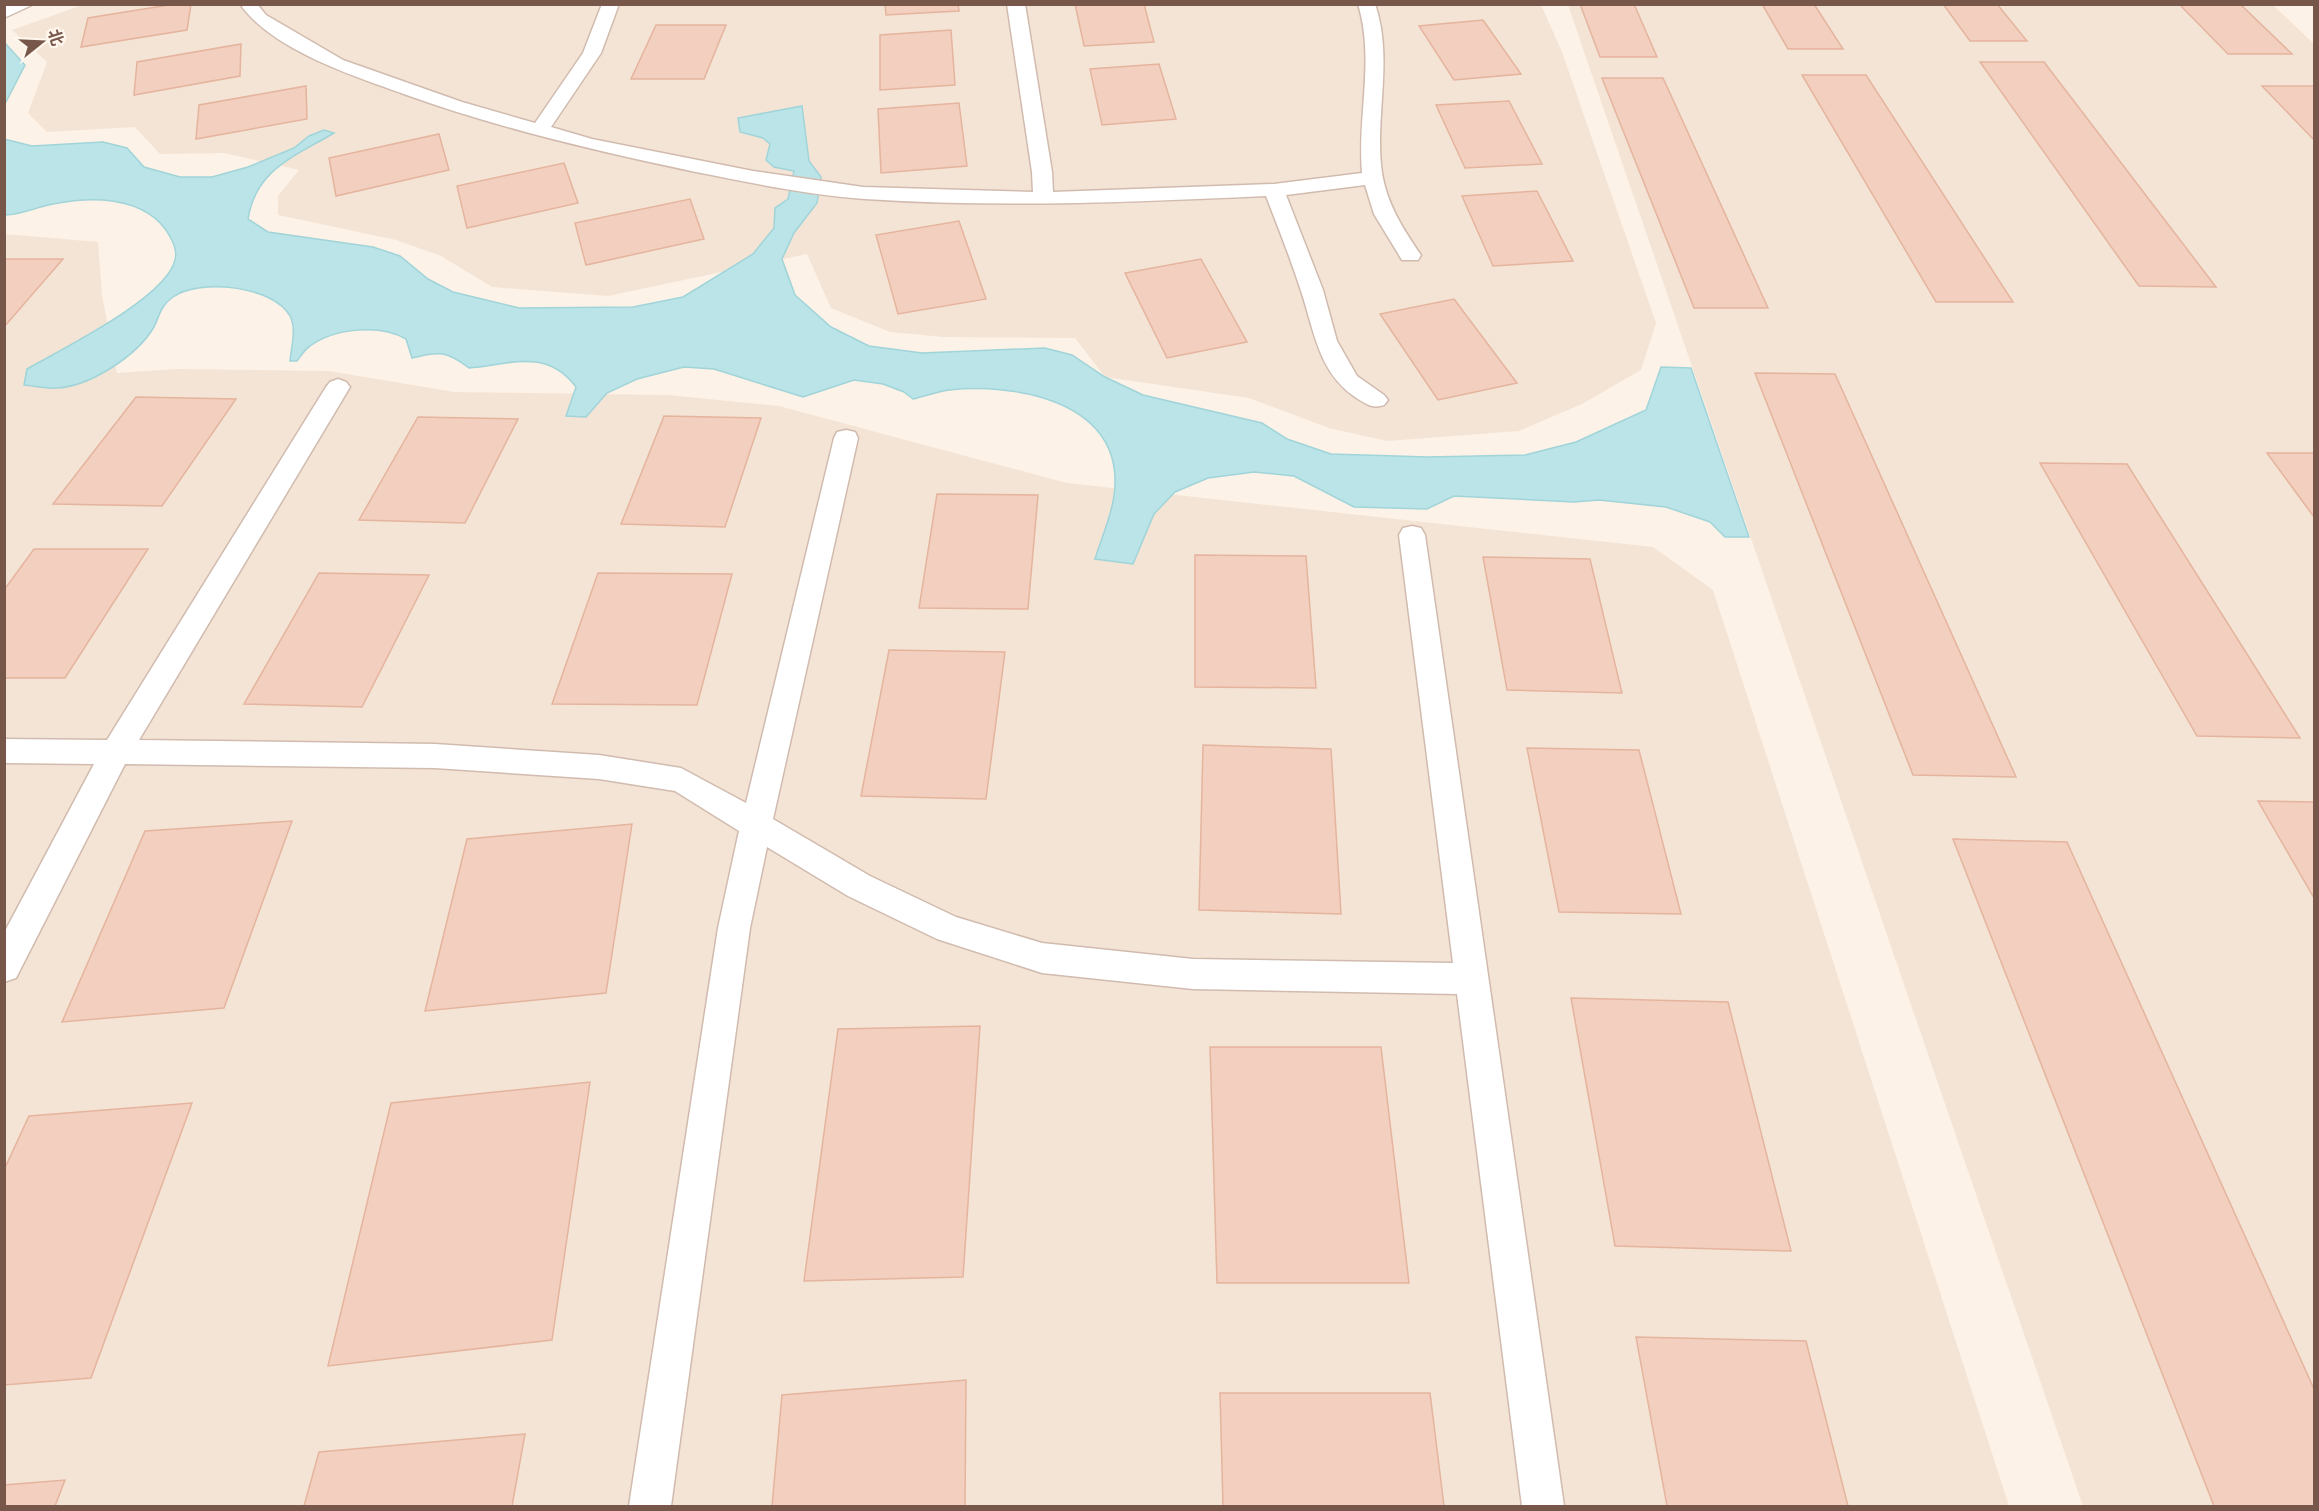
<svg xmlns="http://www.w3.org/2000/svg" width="2319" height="1511" font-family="Mulish,'Noto Sans SC',sans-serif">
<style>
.residential{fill:#f4e4d5}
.water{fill:#bae4e7;stroke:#a0d4d9;stroke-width:1.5}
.building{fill:#f2cfbe;stroke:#e5b49e;stroke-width:1.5}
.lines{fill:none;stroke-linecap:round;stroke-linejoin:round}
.service-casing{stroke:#d1bbaf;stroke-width:3}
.service{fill:#fff;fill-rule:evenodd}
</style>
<rect width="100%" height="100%" fill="#fdf2e7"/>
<path class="residential" d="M85 4 1541 5 1562 52 1656 323 1641 370 1582 404 1519 431 1387 441 1329 428 1249 398 1105 377 1075 338 944 337 890 332 831 308 807 254 608 296 492 287 441 256 396 240 278 215V196L299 170 224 153 160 154 135 127 47 132 28 113 47 62 12 30Z
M1568 5H2273L2314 44V1506H2083Z
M4 234 98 242 102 295 117 373 176 369 329 371 454 392 668 395 779 406 1067 483 1653 547 1713 590 2009 1506H5Z"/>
<path class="water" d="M5 43 25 65 5 104Z
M802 106 809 161 821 177 817 203 794 233 782 259 795 295 831 327 869 346 922 353 1045 348 1072 355 1105 377 1143 395 1262 423 1287 439 1331 454 1428 457 1525 455 1576 442 1646 410 1661 367 1691 368 1749 537H1725L1710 522 1666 507 1599 500 1574 502 1454 496 1427 509 1354 507 1294 476 1254 472 1208 478 1175 492 1154 514 1133 564 1095 559C1102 536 1115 508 1115 483 1117 400 1013 383 949 390 937 392 925 396 913 399L904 392 883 384 854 380 803 397 714 369 684 367 637 379 607 393 586 417 566 416 576 387C546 347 509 365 469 368 447 351 439 351 412 358L406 339C380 324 335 328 310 346 305 349 301 356 297 361H290C291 348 297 329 290 316 274 286 199 278 173 297 160 306 160 315 154 327 137 356 89 387 56 388 46 389 34 386 24 385L27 369C62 349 166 298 175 260 178 249 171 238 166 230 151 209 128 202 103 200 88 199 68 201 53 204 36 207 22 215 5 215L4 139 32 146 103 142 127 148 144 167 180 177H212L248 167 294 148 309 136 324 130 334 133C294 157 256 169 248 219L268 232 373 247 400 256 428 279 453 292 519 308 633 307 683 297 753 254 774 228 775 208 788 199 794 171 774 167 766 160 770 144 763 138 740 132 738 118Z"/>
<path class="building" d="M175 4H191L187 30 81 47 88 18Z
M885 4H958L959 11 886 15Z
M1075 4H1144L1154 42 1084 46Z
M1580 4H1634L1657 57H1600Z
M1762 4H1814L1843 49H1788Z
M1943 4H1997L2027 41H1970Z
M2179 4H2240L2292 54H2228Z
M1483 20 1521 74 1454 80 1419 26Z
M656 25H726L704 79H631Z
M951 30 955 85 880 90V35Z
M241 44 240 76 134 95 137 62Z
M1980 62H2044L2216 287 2139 286Z
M1159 64 1176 119 1102 125 1090 69Z
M1802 75H1866L2013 302H1936Z
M1602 78H1663L1768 308H1694Z
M306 86 307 119 196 139 199 105Z
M2262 86H2314V140Z
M1509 101 1542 164 1465 168 1436 105Z
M959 103 967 166 881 173 878 109Z
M439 134 449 170 336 196 329 158Z
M564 163 578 203 467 228 457 186Z
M1537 191 1573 261 1493 266 1462 196Z
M690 199 704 239 586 265 575 223Z
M959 221 986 299 898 314 876 235Z
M4 259H63L4 327Z
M1201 259 1247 342 1167 358 1125 273Z
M1454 299 1517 383 1438 400 1380 314Z
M1755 373 1835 374 2016 777 1913 775Z
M136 397 236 399 162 506 53 504Z
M664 416 761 418 725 527 621 524Z
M418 417 518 419 465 523 359 520Z
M2267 453H2314V517Z
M2040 463 2127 464 2300 738 2197 736Z
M937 494 1038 495 1028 609 919 608Z
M34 549H148L65 678H4V590Z
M1195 555 1306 556 1316 688 1195 687Z
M1483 557 1590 559 1622 693 1507 690Z
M319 573 429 575 362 707 244 704Z
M598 573 732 574 697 705 552 704Z
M889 650 1005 652 986 799 861 796Z
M1203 745 1331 749 1341 914 1199 910Z
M1527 748 1639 750 1681 914 1559 912Z
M2258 801 2314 802V898Z
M292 821 224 1008 62 1022 145 831Z
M632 824 606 993 425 1011 467 839Z
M1953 839 2067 842 2314 1389V1506H2214Z
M1571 998 1728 1002 1791 1251 1615 1246Z
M980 1026 963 1277 804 1281 838 1029Z
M1210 1047H1381L1409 1283H1217Z
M590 1082 552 1340 328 1366 391 1103Z
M192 1103 91 1378 4 1385V1170L29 1116Z
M1636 1337 1806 1341 1848 1506H1667Z
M966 1380 965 1506H772L782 1395Z
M1220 1393H1430L1444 1506H1223Z
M525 1434 512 1506H304L319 1452Z
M65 1480 55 1506H4V1485Z"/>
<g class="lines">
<defs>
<path id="service" d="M10 4H34L4 18V7Z
M240 4H257L266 15 343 60 462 102 535 123 583 53 602 4H619L601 53 551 127 592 139 753 171 863 187 1033 192 1032 172 1007 4H1025L1052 172 1053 192 1274 184 1362 173C1357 117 1375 59 1358 4H1375C1394 59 1374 117 1382 173 1387 204 1403 229 1421 255L1418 260H1402L1374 214 1365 185 1286 195 1323 290 1337 341 1357 376 1384 395 1388 400 1384 405C1372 409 1366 404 1355 397 1317 371 1314 328 1300 288 1290 257 1278 227 1266 196 1132 202 999 208 865 199 809 195 751 183 696 172 596 151 498 128 401 93 351 75 271 49 240 4Z
M338 379 346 382 350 387 139 740 435 744 599 755 681 768 746 803 834 438 837 432 846 430 855 432 858 438 773 819 870 876 956 917 1042 943 1193 959 1453 963 1399 535 1403 528 1412 526 1421 528 1425 535 1564 1506H1522L1457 994 1193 989 1042 973 937 939 848 896 767 847 750 928 671 1506H629L718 928 739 831 675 791 599 779 435 768 125 764 16 978 4 982V933L94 764 4 763V739L107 740 326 387 330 382Z"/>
</defs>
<use href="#service" class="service-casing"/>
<use href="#service" class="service"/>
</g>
<rect width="2319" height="1511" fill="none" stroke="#77574a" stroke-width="12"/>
<g transform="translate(42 42) rotate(72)" stroke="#fff7ed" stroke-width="4.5" paint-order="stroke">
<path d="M0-4.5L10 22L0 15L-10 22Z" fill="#77574a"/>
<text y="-9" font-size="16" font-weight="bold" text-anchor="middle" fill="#77574a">北</text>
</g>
</svg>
